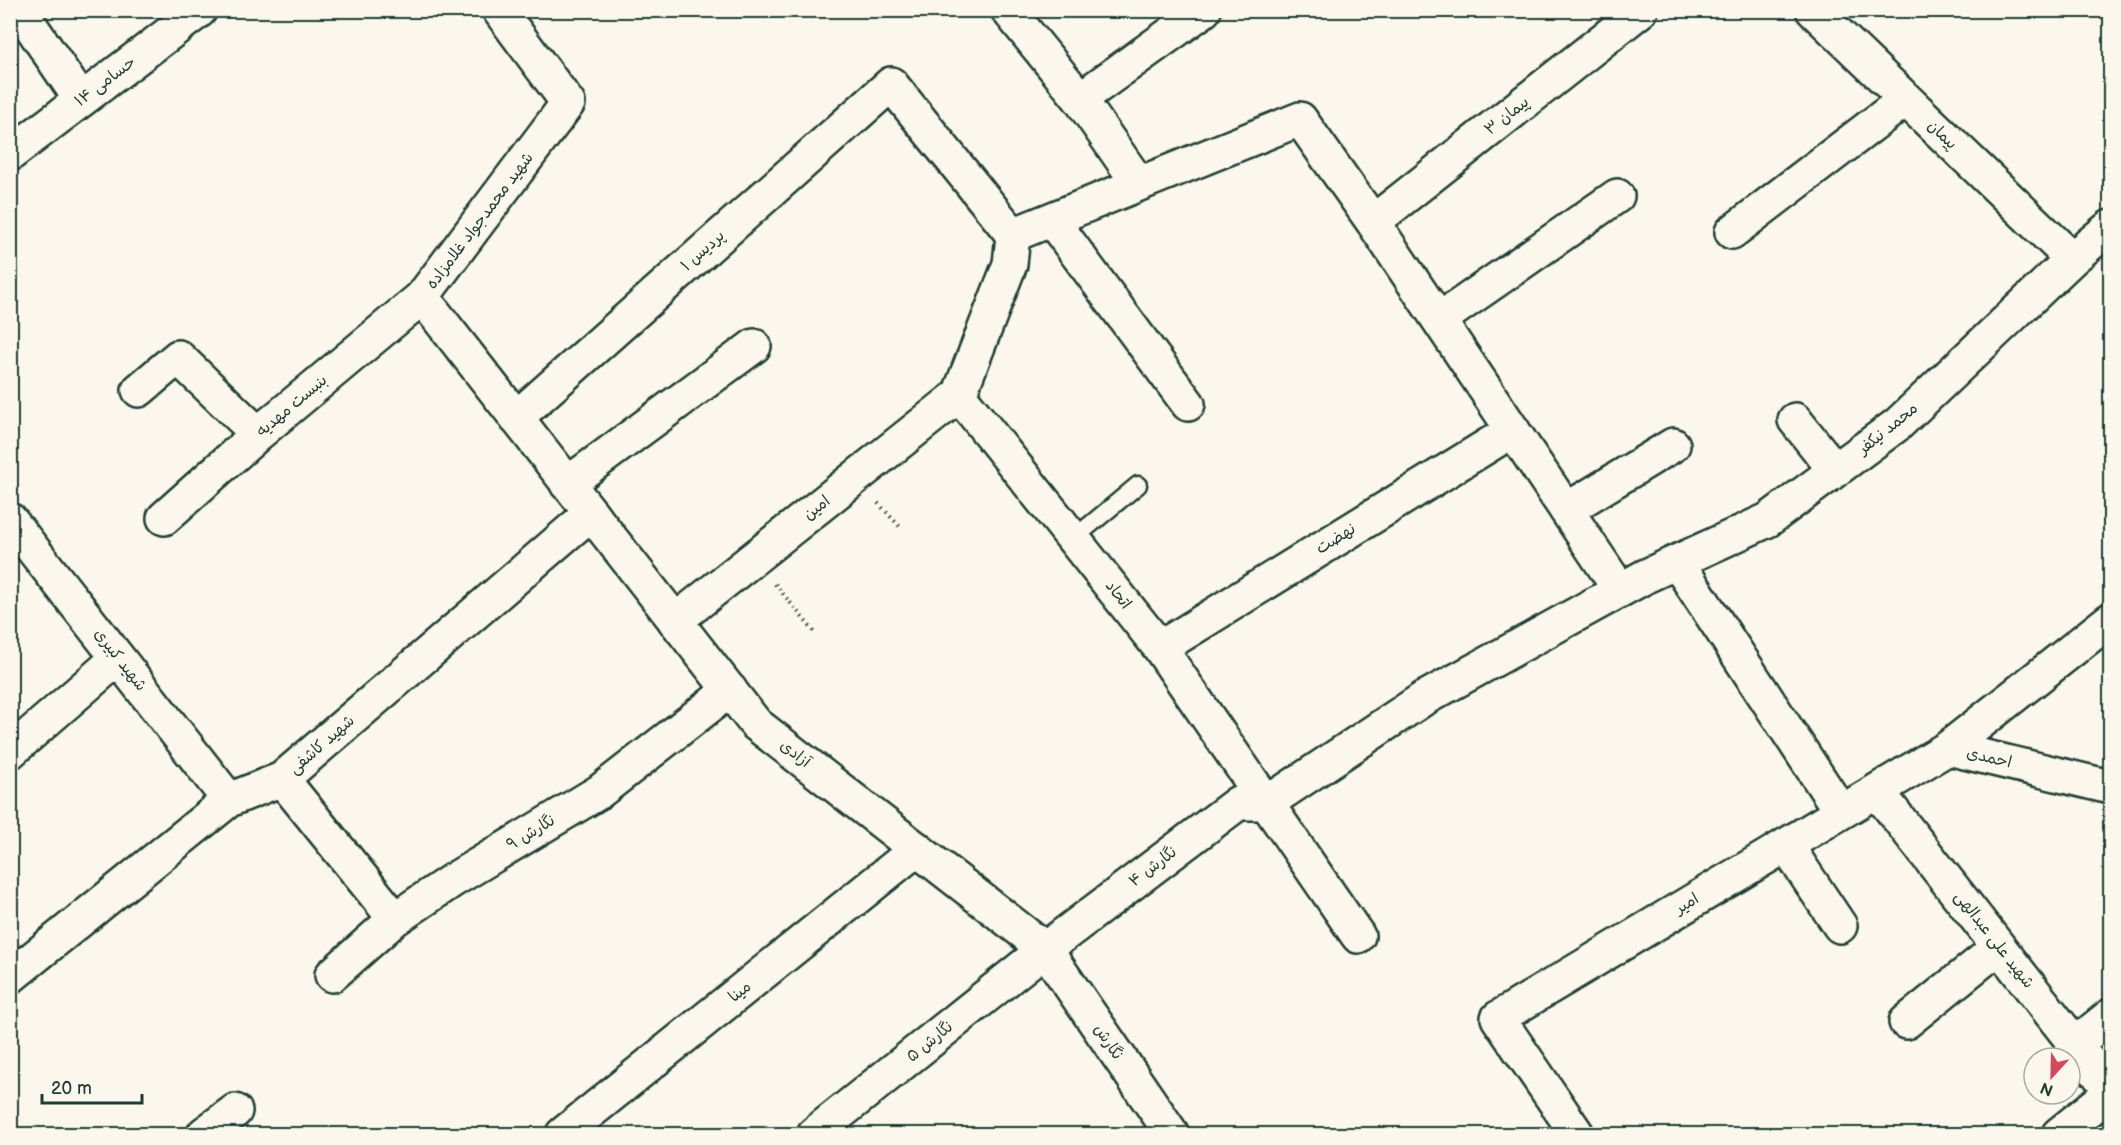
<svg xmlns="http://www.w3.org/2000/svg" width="2121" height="1145" font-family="'Balsamiq Sans','Playpen Sans Arabic',sans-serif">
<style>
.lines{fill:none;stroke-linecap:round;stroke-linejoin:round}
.lane-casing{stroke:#1f3d34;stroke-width:21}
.street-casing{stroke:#1f3d34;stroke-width:38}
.secondary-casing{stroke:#1f3d34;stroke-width:38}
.path{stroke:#1f3d34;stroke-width:4;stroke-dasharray:1.5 4.5;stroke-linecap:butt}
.lane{stroke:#fbf7ec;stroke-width:16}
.street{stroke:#fbf7ec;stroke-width:33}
.secondary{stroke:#fbf7ec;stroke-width:33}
.labels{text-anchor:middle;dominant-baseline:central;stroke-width:4.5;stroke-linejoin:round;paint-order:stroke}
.street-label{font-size:16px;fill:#1f3d34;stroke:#fbf7ec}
</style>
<rect width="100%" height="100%" fill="#fbf7ec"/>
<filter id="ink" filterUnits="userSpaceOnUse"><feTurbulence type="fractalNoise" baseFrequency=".0167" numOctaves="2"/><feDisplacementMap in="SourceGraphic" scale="12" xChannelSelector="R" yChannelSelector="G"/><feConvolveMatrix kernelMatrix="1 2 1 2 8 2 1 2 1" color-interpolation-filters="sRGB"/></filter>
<g filter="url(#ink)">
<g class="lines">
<defs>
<path id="lane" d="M1073 539 1138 485"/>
<path id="street" d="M20 10 81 100
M1008 10 1080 99 1139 184
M1813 10 2072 259
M1080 99 1204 10
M10 154 200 10
M1052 220 1188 404
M1373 222 1641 10
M1732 232 1906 99
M1013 235 1300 119 1373 222 1620 590
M1439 320 1617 196
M139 390 178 357 258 434
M959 395 1160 648 1358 936
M516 418 891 84 1013 235 1010 264 959 395
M1795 420 1835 470
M567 484 754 346
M1566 510 1673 445
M164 518 258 434 422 297
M10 520 229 800
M1677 562 1841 812
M675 621 959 395
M1160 648 1513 430
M1948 748 2110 620
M10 752 118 658
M282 779 395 919
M1877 791 2110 1089
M1267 803 1423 699 1646 576 1768 520 1898 424 2072 259 2110 227
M1786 845 1840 926
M332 975 395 919 453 880 599 792 730 690
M10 977 229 800 282 779 591 513
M1906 1022 1999 947
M2075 1044 2110 1016
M204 1134 235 1111
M563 1134 917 849
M814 1134 1045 949 1238 803H1267
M1577 1134 1498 1018 1948 748 2110 787
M2059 1134 2110 1093"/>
<path id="secondary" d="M499 10 568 103 422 297 756 724 1045 949 1172 1134"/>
</defs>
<use href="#lane" class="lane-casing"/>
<use href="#street" class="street-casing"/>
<use href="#secondary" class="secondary-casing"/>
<path class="path" d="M878 503 902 529
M775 584 816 634"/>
<use href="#lane" class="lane"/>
<use href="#street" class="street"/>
<use href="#secondary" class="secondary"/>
</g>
</g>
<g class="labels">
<g class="street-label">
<text transform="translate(105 82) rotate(-37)">حسامی ۱۴</text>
<text transform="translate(1507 116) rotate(-38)">پیمان ۳</text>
<text transform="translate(1942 135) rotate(44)">پیمان</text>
<text transform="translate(480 221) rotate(-53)">شهید محمدجواد غلامزاده</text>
<text transform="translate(703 251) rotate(-42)">پردیس ۱</text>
<text transform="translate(292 406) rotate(-40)">بنبست مهدیه</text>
<text transform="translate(1888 429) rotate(-39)">محمد نیکفر</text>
<text transform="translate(817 508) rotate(-38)">امین</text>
<text transform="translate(1336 539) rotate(-32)">نهضت</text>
<text transform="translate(1118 595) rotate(52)">اتحاد</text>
<text transform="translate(120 660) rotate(52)">شهید کبیری</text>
<text transform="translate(322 745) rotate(-41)">شهید کاشفی</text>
<text transform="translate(795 754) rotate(38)">آزادی</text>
<text transform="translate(1989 758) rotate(13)">احمدی</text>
<text transform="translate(531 833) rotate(-31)">نگارش ۹</text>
<text transform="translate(1153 867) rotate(-37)">نگارش ۴</text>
<text transform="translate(1687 904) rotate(-31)">امیر</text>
<text transform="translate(1994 940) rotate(52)">شهید علی عبدالهی</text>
<text transform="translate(740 992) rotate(-39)">مینا</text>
<text transform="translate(930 1042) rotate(-39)">نگارش ۵</text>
<text transform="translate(1108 1042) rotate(56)">نگارش</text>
</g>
</g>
<rect width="2121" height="1145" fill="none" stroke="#fbf7ec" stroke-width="36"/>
<rect x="18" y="18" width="2085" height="1109" fill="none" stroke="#1f3d34" stroke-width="2" filter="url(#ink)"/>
<g transform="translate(2052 1076) rotate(202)"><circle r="28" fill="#fbf7ec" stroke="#a3ada2" stroke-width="1.5"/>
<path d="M0-4.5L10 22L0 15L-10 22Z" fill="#d1495b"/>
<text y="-9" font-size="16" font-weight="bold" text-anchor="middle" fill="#1f3d34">N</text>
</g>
<path d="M42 1094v9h100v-9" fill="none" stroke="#1f3d34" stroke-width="3"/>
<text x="51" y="1094" font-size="18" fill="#1f3d34" stroke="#fbf7ec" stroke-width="4.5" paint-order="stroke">20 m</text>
</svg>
